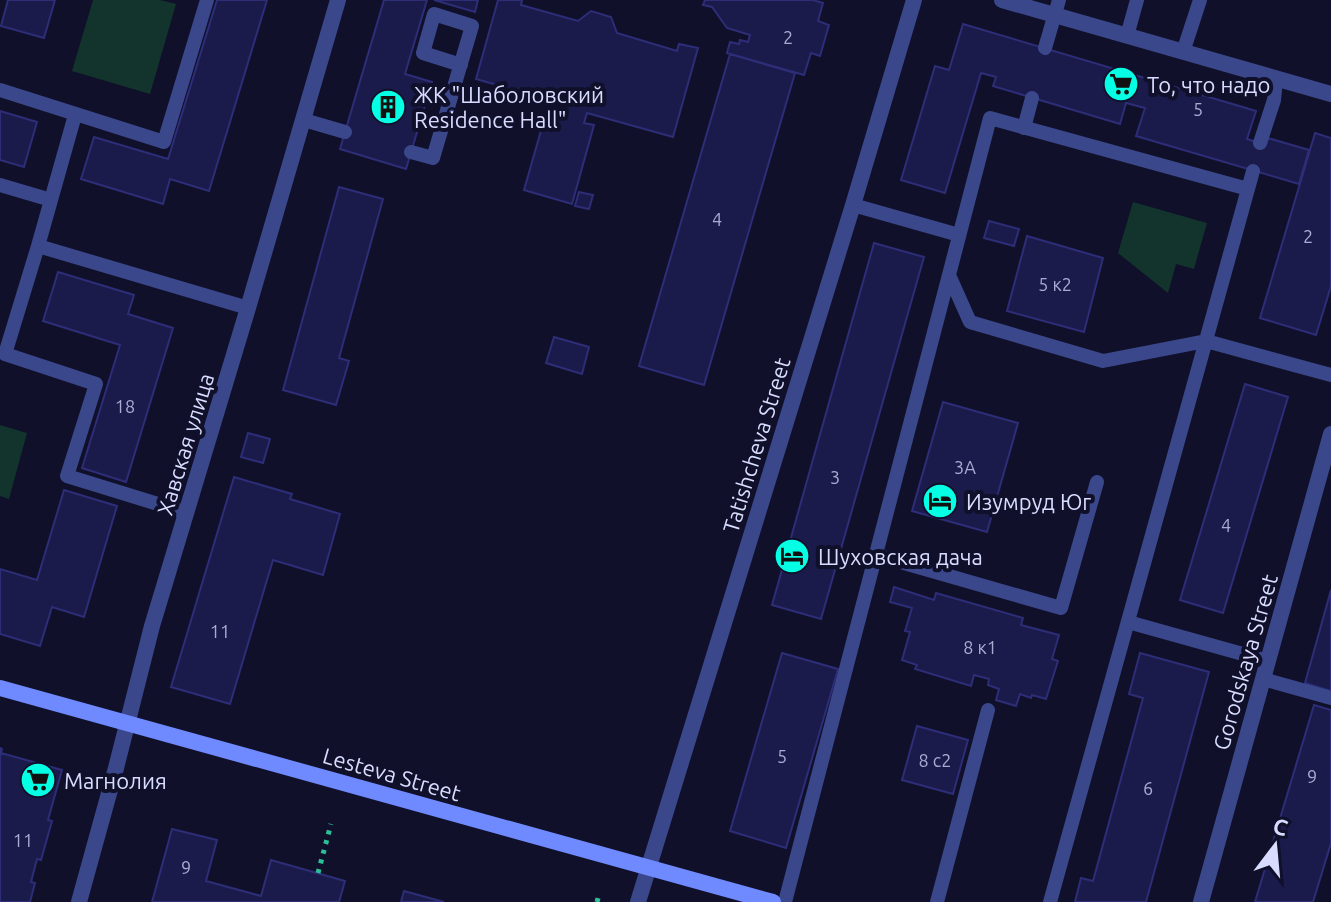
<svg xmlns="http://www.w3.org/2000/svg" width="1331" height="902" font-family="Ubuntu,sans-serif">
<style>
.green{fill:#12342c}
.building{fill:#1b1b4b;stroke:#2d2d78;stroke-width:2}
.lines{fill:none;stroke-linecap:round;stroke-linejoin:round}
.path{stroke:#2dbf98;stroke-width:5;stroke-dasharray:4 6;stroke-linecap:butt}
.lane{stroke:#3a478a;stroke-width:14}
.street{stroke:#3a478a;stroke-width:16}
.secondary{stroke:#6f89ff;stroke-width:16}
.labels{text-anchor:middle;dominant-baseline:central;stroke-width:8;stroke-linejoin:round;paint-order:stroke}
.number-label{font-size:18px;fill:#a9acd2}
.poi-label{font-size:22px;fill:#d8dcff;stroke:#10102a;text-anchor:start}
.street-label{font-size:22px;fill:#d8dcff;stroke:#10102a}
</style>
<rect width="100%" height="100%" fill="#10102a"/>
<path class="green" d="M93 0H160L176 4 150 94 72 71Z
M1133 202 1207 223 1194 269 1176 264 1168 293 1118 253Z
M0 425 27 433 9 499 0 496Z"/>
<path class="building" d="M8 0H55L44 38 1 26Z
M217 0H267L209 191 170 179 163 204 81 179 94 137 168 159Z
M384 0H427L405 74 432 82 406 169 340 149Z
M434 0H478L475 12Z
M498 0H522L521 5 578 21 591 11 611 17 617 33 677 51 679 44 698 48 673 137 587 113 584 123 594 125 572 204 524 190 546 113 561 117 564 104 476 79Z
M705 0H813L823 3 818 21 829 25 820 56 811 53 804 75 727 53 730 42 739 44 740 40 748 42 750 35 727 28 712 7 703 5Z
M963 24 1256 111 1247 139 1266 145 1268 138 1309 150 1299 184 1136 136 1145 108 1126 103 1120 124 993 86 996 77 981 73 945 193 901 180 935 66 949 70Z
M730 54 795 73 704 385 639 366Z
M0 111 37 122 24 167 0 160Z
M1315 133 1331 138V286L1316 335 1260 318Z
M339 187 383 199 339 358 349 361 336 405 283 390Z
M579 192 593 195 589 209 575 206Z
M989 221 1019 229 1014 246 984 238Z
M1027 236 1103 258 1084 332 1007 311Z
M874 243 924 257 821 619 772 605Z
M58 272 134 295 128 314 173 328 126 482 82 468 120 345 43 321Z
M554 337 589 347 582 374 546 363Z
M1245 384 1288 397 1223 613 1180 600Z
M943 402 1018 423 987 532 912 511Z
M248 433 270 439 263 463 241 457Z
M234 477 292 494 290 499 340 514 323 575 273 560 230 704 171 687Z
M64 490 117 506 84 617 52 607 40 646 0 634V569L37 580Z
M894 587 934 600 936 593 1023 618 1021 625 1059 635 1052 659 1058 661 1046 699 1032 695 1031 698 1020 694 1016 706 996 700 999 689 988 685 989 679 974 675 971 686 915 669 917 665 902 660 910 632 905 631 912 608 890 602Z
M1331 590V691L1305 683Z
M782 653 838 669 786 848 730 831Z
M1140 653 1209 672 1146 902H1075L1081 878 1093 881 1143 698 1129 694Z
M1314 705 1331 710V843L1313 902H1255Z
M917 726 968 740 953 794 902 780Z
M0 748 2 749 1 753 62 770 48 820 52 821 41 860 37 859 31 882 35 883 30 902H0Z
M172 829 217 840 206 881 261 896 271 860 345 881 339 902H152Z
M404 891 444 902H401Z"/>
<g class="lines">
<path class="path" d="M318 873 331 824
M597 902 599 895"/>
<path class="lane" d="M1127 36 1137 0
M1045 48 1059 0
M1183 52 1200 0
M0 90 164 142 207 0
M304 120 345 132
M1024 128 1032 98
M1260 143 1274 100 1276 79
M411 152 433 158 472 26 434 14 423 53 461 65
M0 185 51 200 38 246 248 308
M1248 189 1253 171
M51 200 75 115
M853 205 959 235
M38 246 5 354 96 384 67 476 187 513
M949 275 970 322 1103 361 1206 341 1331 375
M876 555 1061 608 1097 482
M1128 622 1268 661
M1263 679 1331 698
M785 902 990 118 1248 189 1050 902
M937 902 988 710"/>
<path class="street" d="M1002 0 1331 94
M79 902 116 768 152 626 248 308 338 0
M638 902 853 205 914 0
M1201 902 1331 434"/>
<path class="secondary" d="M0 688 773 902"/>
</g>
<defs>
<symbol id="supermarket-disc" viewBox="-11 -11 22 22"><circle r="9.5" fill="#04ffe5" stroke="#10102a"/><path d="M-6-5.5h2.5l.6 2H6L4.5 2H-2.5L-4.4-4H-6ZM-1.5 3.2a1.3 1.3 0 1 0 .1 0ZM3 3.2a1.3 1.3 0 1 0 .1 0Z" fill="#111"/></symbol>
<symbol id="building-disc" viewBox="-11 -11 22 22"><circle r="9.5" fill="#04ffe5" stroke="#10102a"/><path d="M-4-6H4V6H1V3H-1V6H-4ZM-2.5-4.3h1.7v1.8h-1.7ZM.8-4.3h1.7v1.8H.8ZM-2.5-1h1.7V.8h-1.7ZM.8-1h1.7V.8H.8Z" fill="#111"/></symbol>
<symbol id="hotel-disc" viewBox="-11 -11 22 22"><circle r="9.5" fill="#04ffe5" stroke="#10102a"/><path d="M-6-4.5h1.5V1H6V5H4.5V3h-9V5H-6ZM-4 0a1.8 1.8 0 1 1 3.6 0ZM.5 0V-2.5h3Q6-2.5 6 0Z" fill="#111"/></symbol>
</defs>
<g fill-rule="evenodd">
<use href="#supermarket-disc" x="1101" y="64" width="40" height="40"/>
<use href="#building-disc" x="368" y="87" width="40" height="40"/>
<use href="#hotel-disc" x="920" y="481" width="40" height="40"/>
<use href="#hotel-disc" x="772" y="536" width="40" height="40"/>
<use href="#supermarket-disc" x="18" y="760" width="40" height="40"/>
</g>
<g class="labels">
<g class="number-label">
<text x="788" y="37">2</text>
<text x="1198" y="109">5</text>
<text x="717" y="219">4</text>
<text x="1308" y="236">2</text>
<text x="1055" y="284">5 к2</text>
<text x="125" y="406">18</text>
<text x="965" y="467">3А</text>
<text x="835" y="477">3</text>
<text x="1226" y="525">4</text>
<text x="220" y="631">11</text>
<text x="980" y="647">8 к1</text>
<text x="782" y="756">5</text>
<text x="935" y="760">8 с2</text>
<text x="1312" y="776">9</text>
<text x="1148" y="788">6</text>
<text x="23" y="840">11</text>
<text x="186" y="867">9</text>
</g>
<g class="poi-label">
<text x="1147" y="84">То, что надо</text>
<text x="414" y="94">ЖК "Шаболовский<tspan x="414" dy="25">Residence Hall"</tspan></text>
<text x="966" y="501">Изумруд Юг</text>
<text x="818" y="556">Шуховская дача</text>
<text x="64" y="780">Магнолия</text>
</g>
<g class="street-label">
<text transform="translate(185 444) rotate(-73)">Хавская улица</text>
<text transform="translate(756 445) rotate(-73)">Tatishcheva Street</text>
<text transform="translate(1245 662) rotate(-74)">Gorodskaya Street</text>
<text transform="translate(392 774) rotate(16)">Lesteva Street</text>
</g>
</g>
<g transform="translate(1275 846) rotate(16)" stroke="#10102a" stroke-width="6" paint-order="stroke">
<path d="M0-6L14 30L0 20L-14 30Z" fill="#d8dcff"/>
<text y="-12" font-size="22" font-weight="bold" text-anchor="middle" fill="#d8dcff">С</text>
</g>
</svg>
